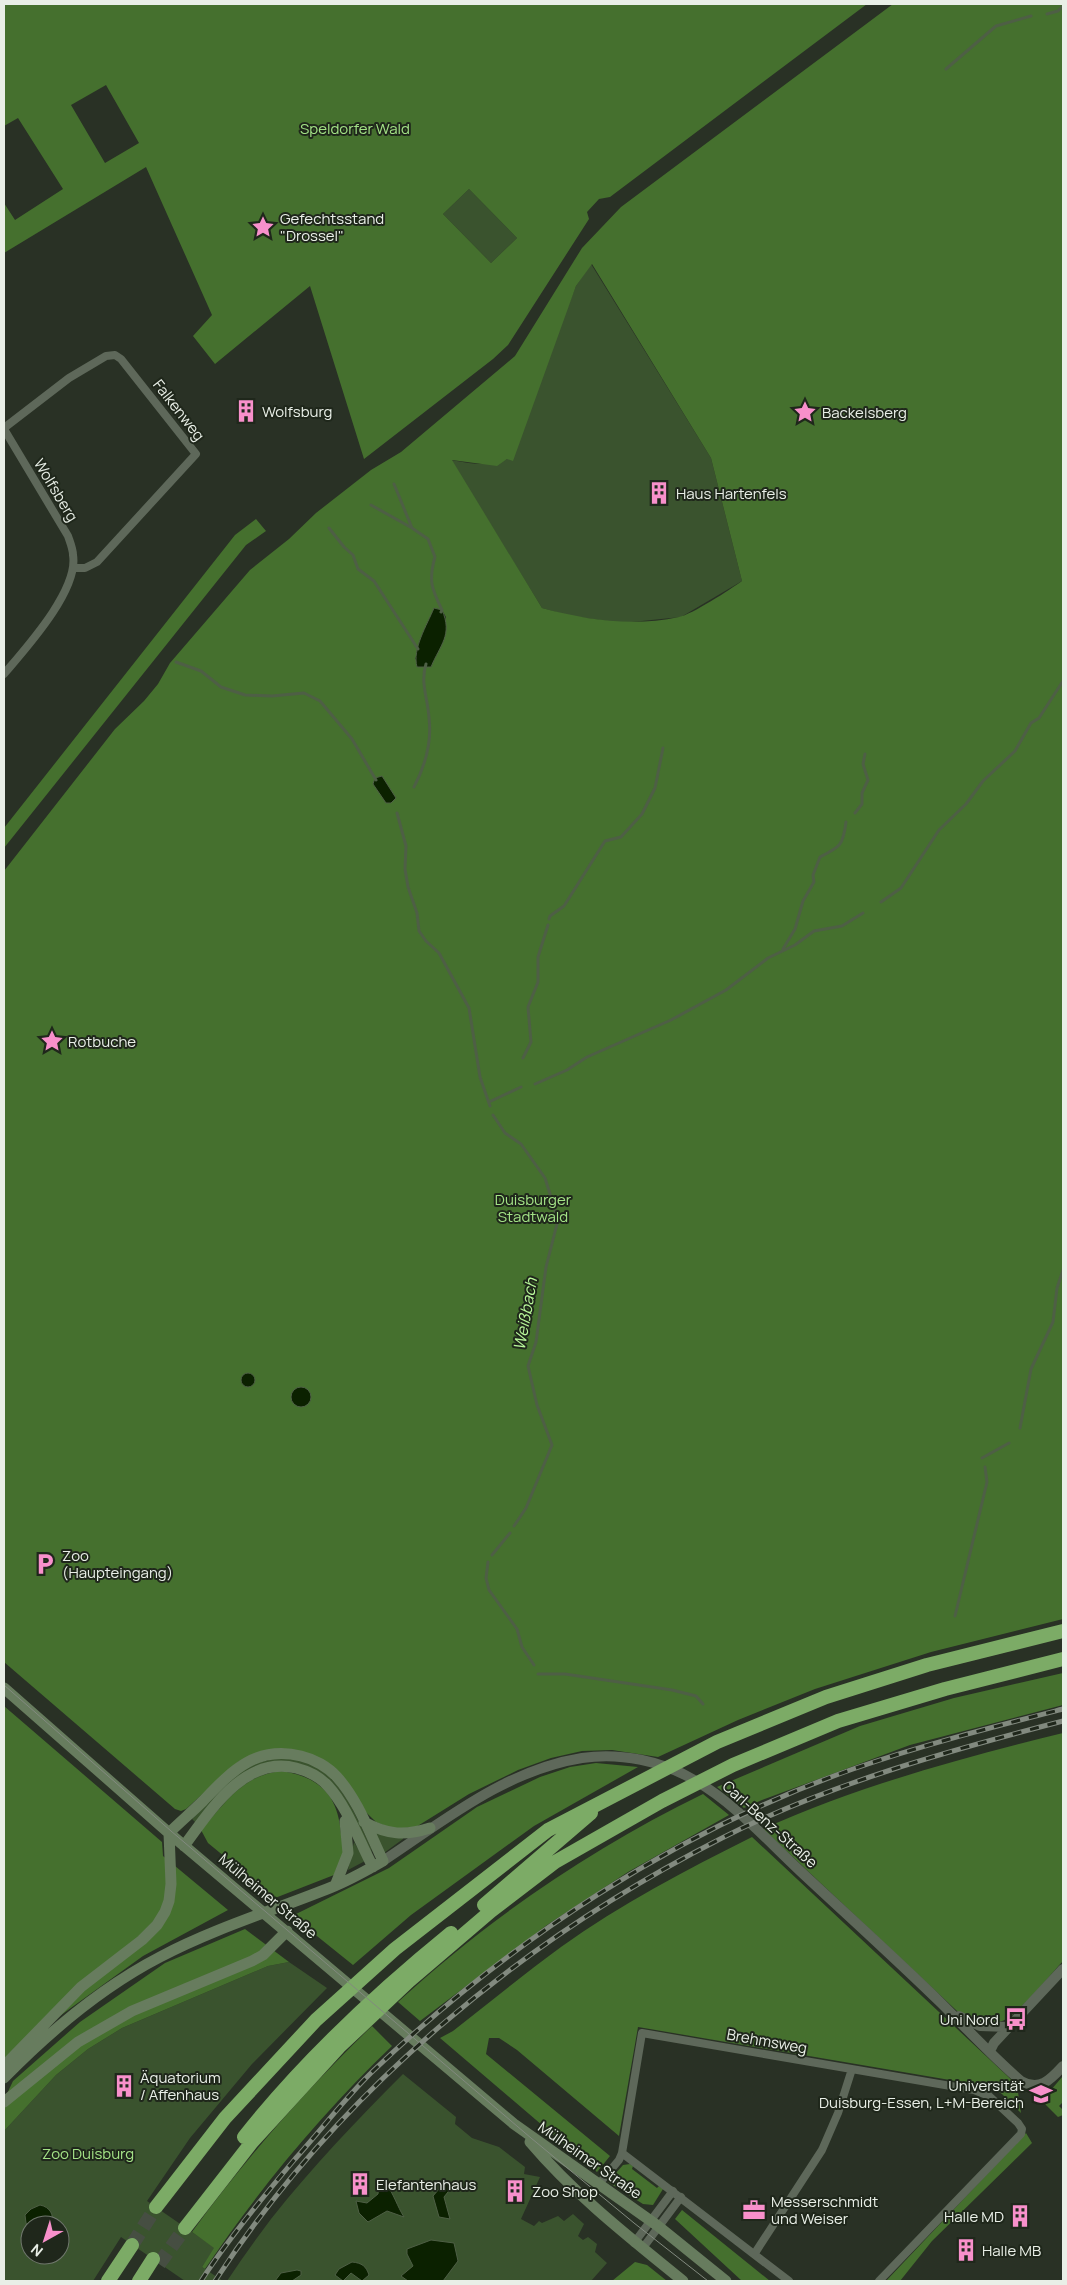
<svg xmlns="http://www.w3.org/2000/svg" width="1067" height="2285" font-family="Manrope,sans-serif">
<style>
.green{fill:#3a532e;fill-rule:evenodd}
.forest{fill:#45702e;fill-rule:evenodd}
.water{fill:#0b2100;stroke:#4e5f45}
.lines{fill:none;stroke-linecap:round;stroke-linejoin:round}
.stream{stroke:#4e5f45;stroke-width:3}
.motorway-tunnel{stroke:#464e42;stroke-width:14;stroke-dasharray:14 7;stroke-linecap:butt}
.minor{stroke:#5e685a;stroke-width:8}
.tertiary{stroke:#5e685a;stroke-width:10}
.secondary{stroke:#677c5e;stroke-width:11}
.motorway{stroke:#7cab66;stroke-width:14}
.tram{stroke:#828a7f;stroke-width:1}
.rail-casing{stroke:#828a7f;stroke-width:5}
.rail{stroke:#1f271b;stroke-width:3;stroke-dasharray:9;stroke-linecap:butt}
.labels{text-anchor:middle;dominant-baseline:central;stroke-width:4;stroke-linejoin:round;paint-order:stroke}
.park-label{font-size:15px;fill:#a3e286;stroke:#1f271b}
.poi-label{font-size:15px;fill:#e9efe7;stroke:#1f271b;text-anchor:start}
.street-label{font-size:15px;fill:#e9efe7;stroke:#1f271b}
.water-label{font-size:16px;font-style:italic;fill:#b8f79a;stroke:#1f271b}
</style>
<rect width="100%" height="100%" fill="#293125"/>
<path class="green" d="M469 189 517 238 491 263 443 214Z
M591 264 711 458 742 581 681 617 622 623 570 616 542 608 451 460C467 463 492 468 507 459L576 286Z
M282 1757C289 1758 298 1759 305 1761 341 1775 356 1816 371 1848L372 1853 343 1799 282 1762 196 1823 192 1819 219 1789 252 1764Z
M373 1832 403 1838V1839L384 1853Z
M354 1842 365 1861 348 1870Z
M289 1962 327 1988 252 2064 190 2138 147 2201 215 2248 202 2267 223 2281H185L121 2237 93 2281H4V2131L56 2075 88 2049 122 2028 268 1966ZM30 2225H60V2255H30Z
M403 2074 456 2117 455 2124 472 2138 499 2147 525 2167 524 2174 540 2177 521 2219 534 2226 539 2221 542 2223 558 2216 564 2221 573 2214 584 2224 578 2236 583 2240 588 2237 597 2244 595 2252 607 2263 591 2281H227C241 2260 256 2239 271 2219 312 2167 357 2120 403 2074Z"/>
<path class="forest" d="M4 4H867L610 197 599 199 587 212 589 219 508 345 493 359 364 459 310 286 215 364 193 336 212 315 146 167 4 253V203L15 220 63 189 18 118 4 126ZM106 85 139 143 105 163 71 105ZM469 189 517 238 491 263 443 214Z
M893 4H1063V1619L931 1652 815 1689 738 1720 658 1757 612 1750 582 1751 551 1758 518 1770 469 1794 416 1827 393 1829 376 1822 306 1754 239 1761 186 1809 181 1811 175 1809 4 1662V871L115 729 144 701 158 684 170 663 250 570 289 539 316 513 371 470 401 452 515 356 582 248 621 207ZM592 264 711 458 742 581C731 589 691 615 679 617 632 627 587 620 542 608L452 460 497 466 507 459 513 461 576 286ZM435 608 442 610 446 617 431 667 415 659Z
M256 519 266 531 246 545 4 848V828L235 535Z
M1063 1673V1705L910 1745 762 1800 744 1808 717 1787 860 1726 954 1698Z
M4 1706 162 1842 163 1856 228 1910 143 1956 50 2023 4 2065Z
M1063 1733V1961C1051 1974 1016 2017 1002 2021 986 2026 970 2019 957 2011L763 1829C858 1786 962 1758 1063 1733Z
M596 1763 638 1767 534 1826 411 1915 353 1965 292 1916 389 1868 477 1807 540 1777 570 1767Z
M281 1771C320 1777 338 1795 341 1834 342 1840 344 1847 343 1853 342 1860 337 1868 334 1875L275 1898 208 1843 201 1830C226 1802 242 1776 281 1771Z
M703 1794 729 1815 628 1872 547 1925 420 2021 398 2002C488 1919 592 1848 703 1794Z
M752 1837 1017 2085 1021 2113 1002 2094 991 2087 638 2027 619 2136 517 2050 499 2038H489L486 2054 610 2156 597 2172 440 2038 453 2031C489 2003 524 1974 561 1947 621 1904 686 1870 752 1837Z
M245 1929 289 1962 268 1966 122 2028 88 2049 56 2075 4 2131V2100L13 2081 80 2022 165 1963Z
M372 2026 392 2046C322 2113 259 2189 205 2269L202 2267 214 2248 192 2232C246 2158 306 2090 372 2026Z
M1063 2076V2102L1059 2106 1063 2110V2115L1058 2117 1043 2102 1044 2098Z
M1026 2133 1032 2143 932 2241 900 2281H886Z
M630 2164 633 2166 632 2169 657 2188 659 2186 663 2189 653 2205 643 2204 608 2182 623 2165Z
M682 2210 770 2281H742L675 2219Z
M635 2262 647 2265 667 2281H612Z"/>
<path class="water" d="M434 608 442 610C453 635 440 645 431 667H417C412 649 427 625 434 608Z
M382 776 396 798 391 803H386L373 784 375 778Z
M241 1380a7 7 0 1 1 14 0a7 7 0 1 1-14 0Z
M291 1397a10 10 0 1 1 20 0a10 10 0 1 1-20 0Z
M445 2182 452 2187 444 2197 450 2219 439 2217 433 2196Z
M379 2183 386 2184C394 2194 397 2206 404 2217L387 2211 368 2222 359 2213 356 2201 367 2203 378 2194Z
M40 2205C50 2207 55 2215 51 2225H30V2231L26 2223 25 2215 31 2209Z
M431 2240 454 2243 458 2261 443 2281H408L401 2276 413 2266 407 2254V2249Z
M352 2262C362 2263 366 2266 369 2275L362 2281 351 2273 343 2281 335 2275 339 2269Z
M297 2270 301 2271V2275L292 2281H275L281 2273Z"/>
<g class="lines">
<path class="stream" d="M1047 14 1058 11 1063 6
M946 69 996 26 1031 16
M394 484 412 528 428 539 435 557C428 581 432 589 442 610L441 612
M371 505 412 528
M329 528 344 547 353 555 358 569 374 581 418 649
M176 662 201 671 221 687 245 695 272 696 304 693 320 701 352 739 376 780
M414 787C425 766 432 742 429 718 428 699 420 683 426 664
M397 813 406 846 405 869 408 887 417 913 419 931 426 941 439 953 469 1008 480 1077 490 1106
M855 813 862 804V793L868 780 863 764 865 754
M881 902 901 888 939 830 966 804 983 781 1015 751 1031 723 1039 718 1063 681
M549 919 550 916 564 906 605 841 621 837 642 814 655 788 663 748
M783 949 795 929 803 901 814 882 813 875 820 857C840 847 843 846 846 822
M523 1058 531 1042 528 1007 538 982V957L548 925
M535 1084 567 1070 587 1057 671 1020 726 990 768 958 795 945 814 931 842 926 863 913
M489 1102 521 1087
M493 1115 505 1133 521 1144 545 1178 555 1210 557 1224 546 1267 536 1342 528 1366 537 1405 552 1445 526 1508 514 1526
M1020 1428 1031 1369 1053 1322 1057 1288 1063 1270
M982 1458 1009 1443
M492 1555 510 1533
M488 1562 486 1578 489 1590 517 1629 522 1647 534 1665
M955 1616 987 1482 985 1467
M538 1674H565L672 1690 696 1696 703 1704"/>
<path class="motorway-tunnel" d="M132 2245 156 2207
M159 2264 185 2228"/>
<path class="minor" d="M4 428 69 378 106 356 115 355 121 359 196 454 97 562 85 568H73
M4 429 68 536C70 542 73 549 73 555 79 590 26 648 4 674
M622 2153 789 2281
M598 2185 619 2160 622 2153 642 2033 974 2090 989 2096 1018 2123 1022 2129 1021 2134 879 2281
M634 2243 673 2191
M642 2249 681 2197
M755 2253 822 2150 838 2113 852 2069"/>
<path class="tertiary" d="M383 1861C445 1820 506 1770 582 1758 620 1752 663 1761 696 1781 734 1803 766 1839 798 1869 846 1914 895 1958 942 2004 968 2030 993 2057 1021 2081 1040 2092 1051 2079 1063 2066
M959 2016 980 2026 1009 2027
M990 2051 994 2043 1063 1969"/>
<path class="secondary" d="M4 1688 169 1833 514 2124 658 2226 726 2281
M364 1822C388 1835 405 1836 430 1828
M184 1846C210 1811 245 1755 296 1768 308 1771 320 1777 328 1786 348 1808 359 1841 373 1867
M335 1886 348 1853 345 1821
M4 2066 81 1987 142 1940 157 1925 165 1912 169 1901 171 1884 169 1833C180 1822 192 1812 203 1801 231 1772 255 1745 301 1756 314 1759 328 1767 337 1777 358 1800 370 1834 383 1861 367 1870 350 1880 332 1887 275 1910 215 1928 160 1957 102 1987 50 2031 4 2078
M4 2102 78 2042 132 2011 252 1961 263 1955 287 1931
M530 2142C575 2195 629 2237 683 2281"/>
<path class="motorway" d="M484 1905 591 1813
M244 2137C304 2061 376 1994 451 1933
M156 2207 225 2118 316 2020 395 1949 548 1830 717 1742 826 1697 927 1665 1063 1631
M185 2228 252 2142 339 2047 409 1981 491 1911 555 1862 662 1801 733 1765 838 1721 945 1689 1063 1659
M108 2281 132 2245
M139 2281 153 2259"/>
<path class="tram" d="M4 1685 171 1831 531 2138 634 2223 708 2281"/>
<defs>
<path id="rail" d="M201 2281C229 2238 262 2198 295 2159 321 2130 345 2098 373 2071 508 1942 676 1831 853 1769 922 1745 993 1727 1063 1709
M215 2281C338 2092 521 1940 722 1838 829 1784 947 1751 1063 1721"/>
</defs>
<use href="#rail" class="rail-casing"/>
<use href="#rail" class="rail"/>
</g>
<defs>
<symbol id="sight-bare" viewBox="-9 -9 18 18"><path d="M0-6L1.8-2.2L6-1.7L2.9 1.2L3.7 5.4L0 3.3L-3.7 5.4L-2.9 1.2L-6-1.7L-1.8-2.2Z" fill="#f890cb" stroke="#1f271b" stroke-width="2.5" paint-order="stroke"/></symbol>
<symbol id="building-bare" viewBox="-9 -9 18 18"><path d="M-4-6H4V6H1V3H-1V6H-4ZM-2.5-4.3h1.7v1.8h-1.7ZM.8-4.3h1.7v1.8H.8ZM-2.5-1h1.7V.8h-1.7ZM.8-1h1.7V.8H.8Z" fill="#f890cb" stroke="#1f271b" stroke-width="2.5" paint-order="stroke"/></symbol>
<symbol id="parking-bare" viewBox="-9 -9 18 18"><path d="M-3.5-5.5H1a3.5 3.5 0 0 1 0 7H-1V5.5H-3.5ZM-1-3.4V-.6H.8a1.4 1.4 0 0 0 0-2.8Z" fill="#f890cb" stroke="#1f271b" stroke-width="2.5" paint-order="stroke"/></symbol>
<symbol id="bus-bare" viewBox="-9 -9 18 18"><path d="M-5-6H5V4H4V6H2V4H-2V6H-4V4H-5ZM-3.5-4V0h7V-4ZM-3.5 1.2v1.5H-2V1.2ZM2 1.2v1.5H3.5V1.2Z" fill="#f890cb" stroke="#1f271b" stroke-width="2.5" paint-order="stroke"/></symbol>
<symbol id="university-bare" viewBox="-9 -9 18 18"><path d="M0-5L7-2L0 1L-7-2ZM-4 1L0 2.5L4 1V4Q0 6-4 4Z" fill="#f890cb" stroke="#1f271b" stroke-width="2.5" paint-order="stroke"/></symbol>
<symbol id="office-bare" viewBox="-9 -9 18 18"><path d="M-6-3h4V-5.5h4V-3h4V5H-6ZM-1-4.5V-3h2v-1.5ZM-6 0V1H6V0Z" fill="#f890cb" stroke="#1f271b" stroke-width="2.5" paint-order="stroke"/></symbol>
</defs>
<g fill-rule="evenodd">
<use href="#sight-bare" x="247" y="211" width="32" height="32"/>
<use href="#building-bare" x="230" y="395" width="32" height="32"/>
<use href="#sight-bare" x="789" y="396" width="32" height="32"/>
<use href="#building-bare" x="643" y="477" width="32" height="32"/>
<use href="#sight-bare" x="36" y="1025" width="32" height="32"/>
<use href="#parking-bare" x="29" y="1548" width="32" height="32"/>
<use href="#bus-bare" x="1000" y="2003" width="32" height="32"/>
<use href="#building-bare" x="108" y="2070" width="32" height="32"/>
<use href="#university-bare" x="1025" y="2078" width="32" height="32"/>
<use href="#building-bare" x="344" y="2168" width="32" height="32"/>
<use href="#building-bare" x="499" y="2175" width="32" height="32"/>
<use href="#office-bare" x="738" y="2194" width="32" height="32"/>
<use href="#building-bare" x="1004" y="2200" width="32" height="32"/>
<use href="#building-bare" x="950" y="2234" width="32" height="32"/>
</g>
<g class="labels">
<g class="park-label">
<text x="355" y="128">Speldorfer Wald</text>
<text x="533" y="1199">Duisburger<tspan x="533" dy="17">Stadtwald</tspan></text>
<text x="88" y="2153">Zoo Duisburg</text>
</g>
<g class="poi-label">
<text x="280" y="218">Gefechtsstand<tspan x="280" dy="17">"Drossel"</tspan></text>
<text x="262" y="411">Wolfsburg</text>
<text x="822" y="412">Backelsberg</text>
<text x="676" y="493">Haus Hartenfels</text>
<text x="68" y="1041">Rotbuche</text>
<text x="62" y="1555">Zoo<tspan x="62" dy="17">(Haupteingang)</tspan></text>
<text x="999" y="2019" text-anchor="end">Uni Nord</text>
<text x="140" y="2077">Äquatorium<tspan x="140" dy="17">/ Affenhaus</tspan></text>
<text x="1024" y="2085" text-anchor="end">Universität<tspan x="1024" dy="17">Duisburg-Essen, L+M-Bereich</tspan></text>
<text x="376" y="2184">Elefantenhaus</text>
<text x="532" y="2191">Zoo Shop</text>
<text x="771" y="2201">Messerschmidt<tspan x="771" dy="17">und Weiser</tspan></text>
<text x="1004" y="2216" text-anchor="end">Halle MD</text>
<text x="982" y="2250">Halle MB</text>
</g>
<g class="street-label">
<text transform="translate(179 410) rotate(52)">Falkenweg</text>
<text transform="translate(56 490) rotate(59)">Wolfsberg</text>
<text transform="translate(770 1824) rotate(42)">Carl-Benz-Straße</text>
<text transform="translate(268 1896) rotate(40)">Mülheimer Straße</text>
<text transform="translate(767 2041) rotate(10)">Brehmsweg</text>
<text transform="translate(590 2160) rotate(35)">Mülheimer Straße</text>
</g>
<g class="water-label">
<text transform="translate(525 1314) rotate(-80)">Weißbach</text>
</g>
</g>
<rect width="1067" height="2285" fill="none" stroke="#e9efe7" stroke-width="10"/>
<g transform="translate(45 2240) rotate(219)"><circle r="24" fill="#1f271b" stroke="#70776d"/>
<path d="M0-4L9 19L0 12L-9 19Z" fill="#f890cb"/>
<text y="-8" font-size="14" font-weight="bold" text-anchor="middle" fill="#e9efe7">N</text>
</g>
</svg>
